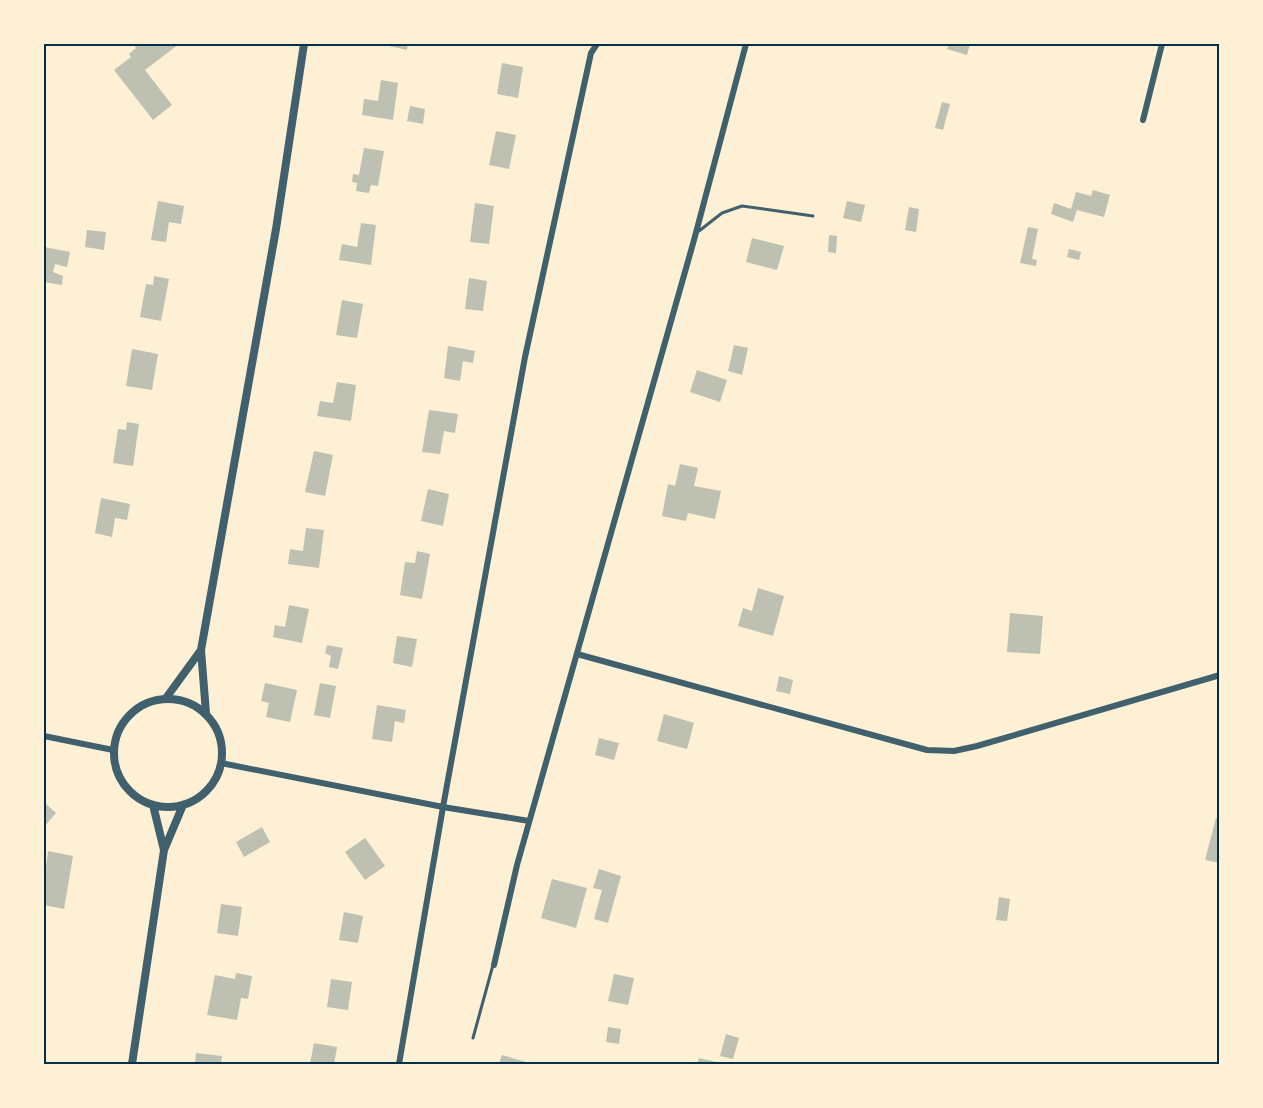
<svg xmlns="http://www.w3.org/2000/svg" width="1263" height="1108" font-family="Cabin,sans-serif">
<style>
.building{fill:#bec0b2}
.lines{fill:none;stroke-linecap:round;stroke-linejoin:round}
.service{stroke:#3f606c;stroke-width:3}
.minor{stroke:#3f606c;stroke-width:6}
.tertiary{stroke:#3f606c;stroke-width:8}
.neatline{fill:none;stroke:#003049;stroke-width:2}
</style>
<rect width="100%" height="100%" fill="#fdf0d5"/>
<path class="building" d="M133 44H179L145 70 172 105 153 120 114 70 131 57 129 54 136 48Z
M380 44H408L407 50Z
M949 44 962 46 963 44H970L967 55 947 49Z
M502 63 523 67 518 98 497 94Z
M381 80 398 83 393 120 362 115 364 99 378 101Z
M942 102 950 104 943 130 935 128Z
M410 106 425 109 423 124 407 121Z
M496 131 516 135 509 169 489 165Z
M364 148 384 151 378 186 371 185 369 193 356 191 357 183 352 182 353 174 359 175Z
M1093 190 1110 195 1104 217 1077 210 1073 222 1051 214 1054 203 1071 209 1076 192 1091 196Z
M158 201 184 206 181 224 169 222 166 242 151 240Z
M847 201 865 205 861 222 843 218Z
M475 203 494 206 489 244 470 242Z
M909 207 919 209 916 232 905 230Z
M361 223 376 225 371 265 339 260 342 244 357 247Z
M1028 227 1038 229 1032 259 1037 260 1036 266 1020 263Z
M87 230 106 232 104 250 85 247Z
M829 235 837 236 836 253 828 252Z
M752 238 784 246 777 270 746 262Z
M44 247 70 252 67 267 55 264 53 272 63 276 62 285 44 282Z
M1069 249 1081 252 1079 260 1067 257Z
M154 276 169 279 161 321 140 317 146 284 153 285Z
M469 278 487 281 483 311 465 309Z
M342 300 363 304 357 338 336 335Z
M734 345 748 348 742 375 728 371Z
M448 346 475 351 473 363 463 361 460 381 444 378Z
M132 349 158 354 152 390 126 386Z
M697 370 727 380 720 402 690 392Z
M337 382 356 385 351 421 317 416 320 401 333 403Z
M429 410 458 414 455 433 444 431 440 454 422 452Z
M127 422 139 424 133 466 113 463 118 429 126 430Z
M314 451 333 455 325 496 305 492Z
M680 464 698 468 694 486 721 491 715 519 688 513 686 521 662 516 668 484 675 486Z
M428 489 449 494 443 526 421 521Z
M101 498 130 504 127 520 115 518 112 537 95 533Z
M306 528 324 530 319 568 288 564 290 549 303 551Z
M417 551 430 554 422 599 400 595 405 562 415 563Z
M758 588 784 596 773 636 738 626 743 608 752 611Z
M289 605 309 609 302 643 273 637 275 625 285 627Z
M1010 613 1043 616 1040 654 1007 652Z
M397 636 417 639 412 667 393 663Z
M327 645 343 648 338 669 329 667 331 656 325 653Z
M779 676 793 680 790 694 776 691Z
M265 683 297 690 290 722 266 717 269 703 261 701Z
M320 683 336 686 330 718 314 715Z
M377 705 406 710 404 723 395 721 392 742 372 739Z
M664 714 694 723 687 749 657 741Z
M599 738 619 743 614 760 595 755Z
M44 789 46 792V804L56 813 44 827Z
M1216 818 1220 819V863L1205 860Z
M262 827 270 842 244 857 236 842Z
M365 838 385 866 365 880 345 852Z
M48 851 73 856 64 909 44 905V881Z
M599 869 621 876 608 923 594 919 602 890 593 888Z
M552 879 587 888 576 928 541 918Z
M999 897 1010 899 1007 921 996 920Z
M221 904 242 907 238 936 217 933Z
M344 912 363 916 358 943 339 940Z
M236 973 252 976 248 999 241 998 237 1020 207 1015 215 975 235 979Z
M614 974 634 978 628 1005 608 1001Z
M331 979 352 982 348 1010 327 1007Z
M608 1027 621 1029 619 1044 606 1042Z
M726 1034 739 1038 733 1059 720 1056Z
M314 1043 337 1047 334 1064H310Z
M196 1053 222 1056 221 1064H195Z
M502 1055 533 1064H499Z
M699 1058 716 1062 715 1064H697Z"/>
<g class="lines">
<path class="service" d="M699 231 722 213 742 206 813 216
M473 1038 493 965"/>
<path class="minor" d="M1143 120 1162 44
M577 654 927 750 954 751 977 746 1220 675
M44 736 113 750
M221 763 443 807 529 821
M494 965 517 865 694 240 746 44
M399 1064 443 807 525 357 591 53 597 44"/>
<path class="tertiary" d="M166 698 201 650
M114 753a54 54 0 1 1 108 0a54 54 0 1 1-108 0Z
M206 713 201 650 276 229 304 44
M153 805 164 850
M132 1064 164 850 183 805"/>
</g>
<rect width="1263" height="1108" fill="none" stroke="#fdf0d5" stroke-width="90"/>
<rect x="45" y="45" width="1173" height="1018" class="neatline"/>
</svg>
